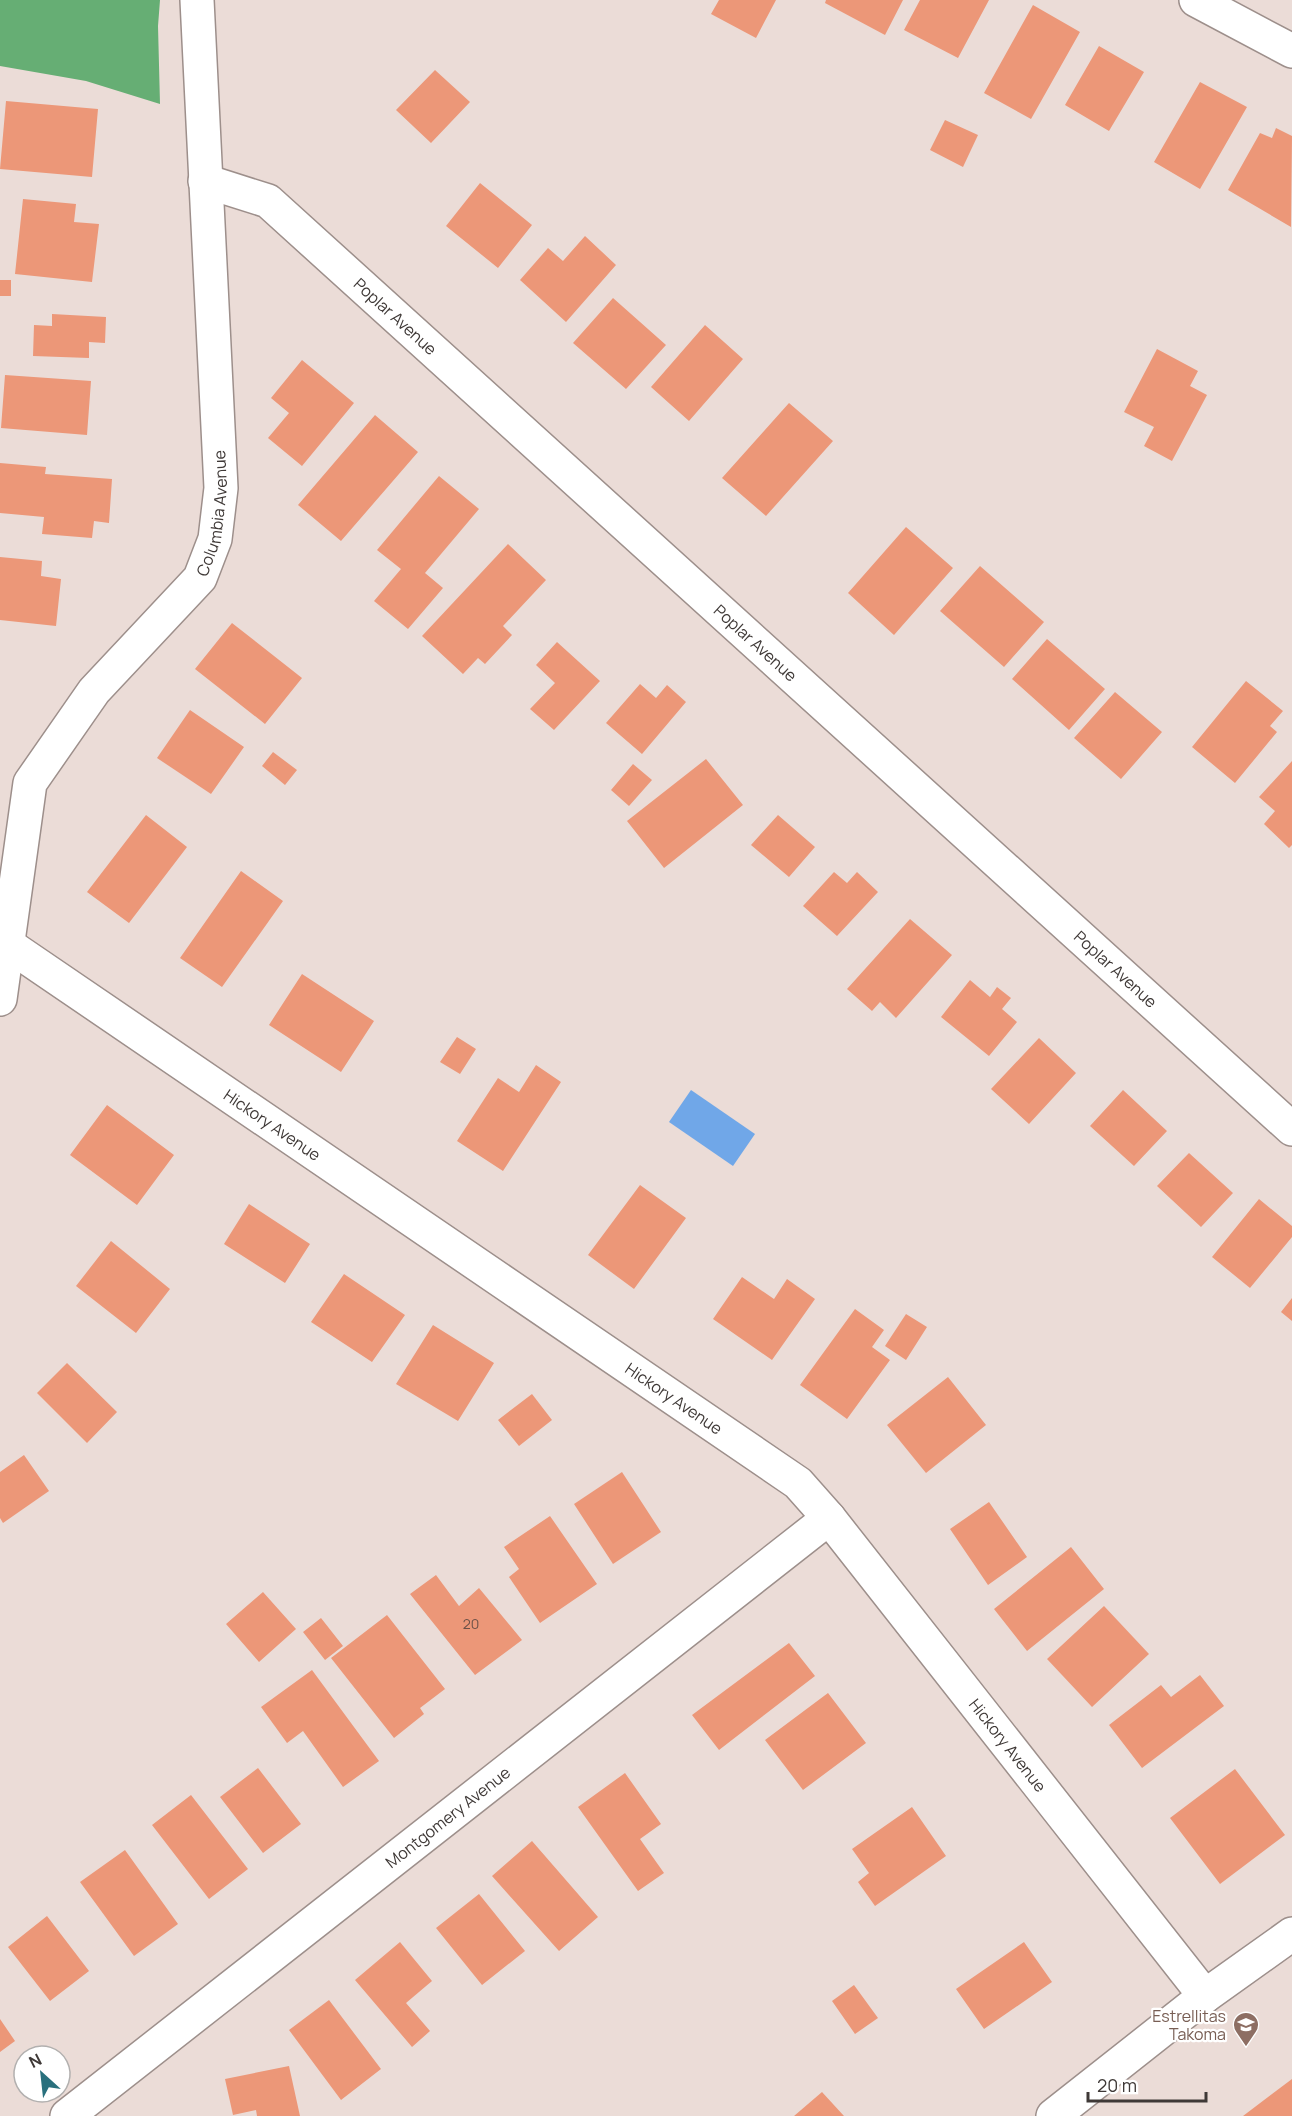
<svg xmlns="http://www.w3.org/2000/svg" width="1292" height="2116" font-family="Manrope,sans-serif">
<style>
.forest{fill:#66ae74}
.water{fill:#70a7e8}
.building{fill:#ec9778}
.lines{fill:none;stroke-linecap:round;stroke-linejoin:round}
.minor-casing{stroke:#9d8f8b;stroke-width:36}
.minor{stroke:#fff;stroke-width:33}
.labels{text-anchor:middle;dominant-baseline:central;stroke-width:4.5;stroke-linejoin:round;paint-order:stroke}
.number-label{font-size:14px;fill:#6a5047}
.street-label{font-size:16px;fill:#3f3937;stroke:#fff}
.education-label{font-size:16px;fill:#785e54;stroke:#fff;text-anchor:end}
</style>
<rect width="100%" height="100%" fill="#ebdcd7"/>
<path class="forest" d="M0 0H160L158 26 160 104 86 81 0 66Z"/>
<path class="water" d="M691 1090 755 1134 733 1166 669 1122Z"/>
<path class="building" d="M719 0H776L756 38 711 14Z
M826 0H903L885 35 825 3Z
M920 0H989L958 58 904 30Z
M1033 5 1080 32 1031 119 984 93Z
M1099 46 1144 72 1109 131 1065 105Z
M435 70 470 102 431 143 396 110Z
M1200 82 1247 107 1200 189 1154 162Z
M6 101 98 109 92 177 0 169Z
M945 120 978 135 963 167 930 150Z
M1276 128 1292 136 1291 227 1228 190 1260 133 1272 138Z
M480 183 532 225 498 268 446 226Z
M23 199 76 204 74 222 99 224 92 282 15 274Z
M585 236 616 265 566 322 520 280 548 248 563 261Z
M0 280H11V296H0Z
M613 298 666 345 626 389 573 343Z
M52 314 106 317 105 343 89 342V358L33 356 34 325 52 326Z
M705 325 743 359 689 421 651 387Z
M1157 349 1198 371 1190 386 1207 395 1172 461 1144 446 1154 427 1124 412Z
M302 360 354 403 302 466 268 438 289 413 271 398Z
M5 375 91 381 87 435 1 428Z
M789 403 833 441 766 516 722 478Z
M375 415 418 452 341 541 298 505Z
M0 463 46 467 45 474 112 479 109 523 94 521 92 538 42 534 44 517 0 513Z
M439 476 479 509 425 573 443 588 408 629 374 601 401 569 377 550Z
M906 527 953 568 894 635 848 593Z
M508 544 546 580 503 626 512 635 485 664 478 658 463 674 422 636Z
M0 557 42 561 41 576 61 579 56 626 0 620Z
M980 566 1044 622 1004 667 940 611Z
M232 623 302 678 265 724 195 669Z
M1047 639 1105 689 1069 730 1012 679Z
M557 642 600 681 554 730 530 709 555 683 536 665Z
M1246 681 1283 711 1270 726 1277 732 1235 783 1192 747Z
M640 684 656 698 667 685 686 702 642 754 606 723Z
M1115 692 1162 732 1121 779 1074 738Z
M190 710 244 747 211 794 157 758Z
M273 752 297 770 285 785 262 766Z
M706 759 743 805 664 868 627 821Z
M1292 761V845L1289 848 1264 824 1275 811 1259 797Z
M633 764 652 780 629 806 611 790Z
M146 815 187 847 129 923 87 892Z
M778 815 815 847 789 877 751 845Z
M241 871 283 901 222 987 180 958Z
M834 872 847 883 857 872 878 892 837 936 803 906Z
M910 919 952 955 896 1018 880 1002 872 1011 847 989Z
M302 974 374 1021 341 1072 269 1025Z
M970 980 990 997 997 987 1011 998 1002 1009 1017 1022 989 1056 941 1017Z
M457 1037 476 1049 460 1074 440 1062Z
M1039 1038 1076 1073 1029 1124 991 1089Z
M536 1065 561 1082 503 1171 457 1141 498 1078 519 1092Z
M1123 1090 1167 1131 1134 1166 1090 1126Z
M107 1105 174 1155 137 1205 70 1155Z
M1189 1153 1233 1193 1201 1227 1157 1186Z
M640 1185 686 1218 634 1289 588 1255Z
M1259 1199 1292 1226V1237L1250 1288 1212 1257Z
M249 1204 310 1244 285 1283 224 1244Z
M111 1241 170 1289 136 1333 76 1286Z
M344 1274 405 1315 372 1362 311 1322Z
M742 1277 774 1299 787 1279 815 1299 772 1360 713 1319Z
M1292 1298V1321L1281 1312Z
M855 1309 884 1330 872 1347 890 1360 847 1419 800 1385Z
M906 1314 927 1327 906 1360 885 1346Z
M433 1325 494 1363 458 1421 396 1384Z
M67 1363 117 1412 87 1443 37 1393Z
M948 1377 986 1425 926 1473 887 1425Z
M532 1394 552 1420 519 1446 498 1420Z
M24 1455 49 1491 3 1523 0 1518V1472Z
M622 1472 661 1532 613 1564 574 1504Z
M989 1502 1027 1557 988 1585 950 1529Z
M550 1516 597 1584 540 1623 509 1577 519 1569 504 1547Z
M1071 1547 1104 1589 1027 1651 994 1609Z
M436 1575 459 1606 479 1588 522 1640 475 1675 410 1594Z
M263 1592 296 1629 259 1662 226 1624Z
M1104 1606 1149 1654 1092 1707 1047 1659Z
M387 1615 445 1689 420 1708 424 1714 394 1738 331 1658Z
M321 1618 343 1646 325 1660 303 1632Z
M789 1643 815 1676 719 1750 692 1715Z
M312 1670 379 1761 343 1787 303 1731 287 1743 261 1707Z
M1200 1675 1224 1706 1142 1768 1109 1725 1161 1685 1171 1697Z
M828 1693 866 1743 803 1790 765 1740Z
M258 1768 301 1824 263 1853 220 1797Z
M1235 1769 1285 1835 1220 1884 1170 1818Z
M625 1773 661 1824 640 1839 664 1873 638 1891 578 1807Z
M191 1795 248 1869 209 1899 152 1825Z
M912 1807 946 1856 875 1906 858 1882 869 1873 852 1849Z
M532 1841 598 1917 559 1951 492 1876Z
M125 1850 178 1924 134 1956 80 1882Z
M479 1894 525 1951 482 1985 436 1928Z
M47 1916 89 1971 50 2001 8 1947Z
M400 1942 432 1981 406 2003 430 2031 412 2047 355 1980Z
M1024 1942 1052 1982 984 2029 956 1989Z
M854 1985 878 2018 855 2034 832 2001Z
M329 2000 381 2069 341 2100 289 2030Z
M0 2019 15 2041 0 2052Z
M289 2066 300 2116H257L256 2110 233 2115 225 2079Z
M1292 2079V2116H1243Z
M822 2092 844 2116H794Z"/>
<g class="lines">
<defs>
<g id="minor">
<path d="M1196 0 1292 51"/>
<path id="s1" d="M205 181 268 201 1292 1129"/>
<path id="s2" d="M7 944 798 1483 829 1518 1205 1996"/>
<path id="s3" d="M0 999 30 783 94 691 200 578 215 539 221 488 197 0"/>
<path id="s4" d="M67 2116 829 1518"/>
<path d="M1053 2116 1205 1996 1292 1934"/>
</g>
</defs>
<use href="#minor" class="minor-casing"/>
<use href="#minor" class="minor"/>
</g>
<defs>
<symbol id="school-pin" viewBox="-11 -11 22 30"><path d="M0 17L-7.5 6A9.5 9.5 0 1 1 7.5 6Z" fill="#8d6e63" stroke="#fff"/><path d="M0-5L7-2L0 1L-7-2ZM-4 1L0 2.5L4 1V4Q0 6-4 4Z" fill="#fff"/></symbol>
</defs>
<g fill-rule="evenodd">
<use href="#school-pin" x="1231" y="2010" width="30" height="40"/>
</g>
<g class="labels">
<g class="number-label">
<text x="471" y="1623">20</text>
</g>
<g class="street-label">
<text stroke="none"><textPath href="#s1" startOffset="238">Poplar Avenue</textPath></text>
<text stroke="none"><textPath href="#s3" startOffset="552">Columbia Avenue</textPath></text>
<text stroke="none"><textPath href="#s1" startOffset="724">Poplar Avenue</textPath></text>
<text stroke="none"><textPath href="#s1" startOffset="1210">Poplar Avenue</textPath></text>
<text stroke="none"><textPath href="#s2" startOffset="321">Hickory Avenue</textPath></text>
<text stroke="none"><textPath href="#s2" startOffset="807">Hickory Avenue</textPath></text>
<text stroke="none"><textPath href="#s2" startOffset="1293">Hickory Avenue</textPath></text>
<text stroke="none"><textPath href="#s4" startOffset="484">Montgomery Avenue</textPath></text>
</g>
<g class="education-label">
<text x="1226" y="2016">Estrellitas<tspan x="1226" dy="18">Takoma</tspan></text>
</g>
</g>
<g transform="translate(42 2074) rotate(333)"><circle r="28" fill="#ffffff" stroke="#b2b0af" stroke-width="1.5"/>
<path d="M0-4.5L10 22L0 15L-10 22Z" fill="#29707d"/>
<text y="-9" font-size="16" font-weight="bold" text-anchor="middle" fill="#3f3937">N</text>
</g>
<path d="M1088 2092v9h118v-9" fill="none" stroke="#3f3937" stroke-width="3"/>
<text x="1097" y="2092" font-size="18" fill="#3f3937" stroke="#ffffff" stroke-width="4.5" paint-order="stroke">20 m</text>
</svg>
